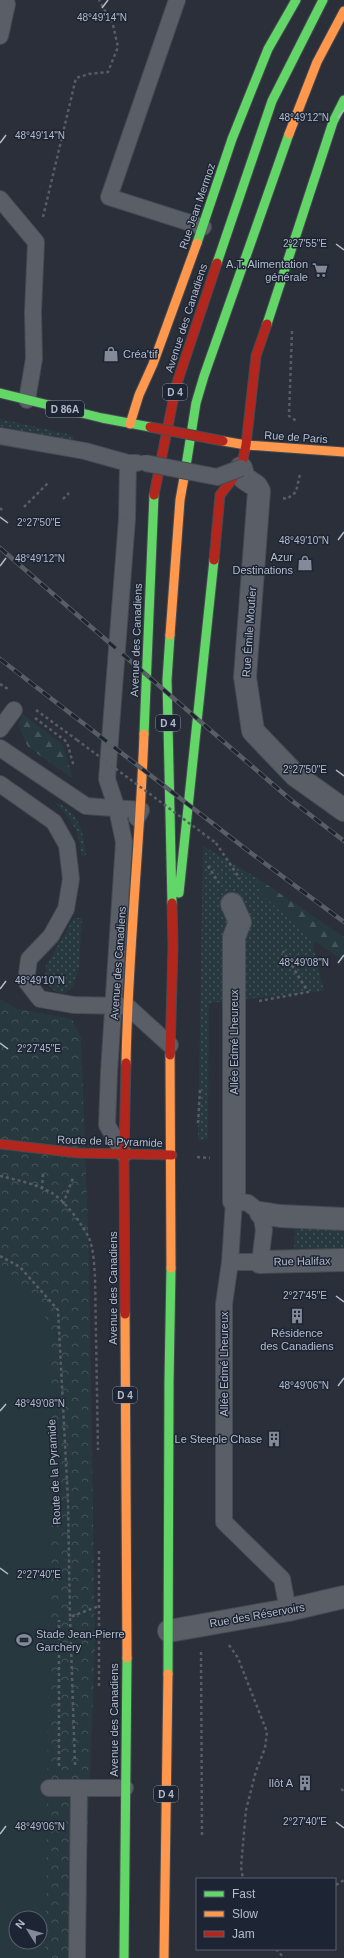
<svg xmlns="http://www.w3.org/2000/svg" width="344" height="1958" font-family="Helvetica,sans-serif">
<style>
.grass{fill:url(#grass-dots)}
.forest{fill:url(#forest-firs)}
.park{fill:url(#park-crowns);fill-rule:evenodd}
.pitch{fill:#27393f;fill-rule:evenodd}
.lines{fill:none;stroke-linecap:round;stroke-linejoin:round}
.lane-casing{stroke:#464a52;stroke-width:18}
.street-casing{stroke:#464a52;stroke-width:24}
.fast-casing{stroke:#464a52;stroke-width:11}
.slow-casing{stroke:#464a52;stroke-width:11}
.jam-casing{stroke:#464a52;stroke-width:11}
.path{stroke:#585d64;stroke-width:2.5;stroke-dasharray:3 3;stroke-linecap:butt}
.lane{stroke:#5a5e67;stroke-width:16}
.street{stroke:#5a5e67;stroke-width:22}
.fast{stroke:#63d668;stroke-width:9}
.slow{stroke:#ff974d;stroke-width:9}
.jam{stroke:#b3261e;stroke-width:9}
.rail-casing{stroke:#595d64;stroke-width:4.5}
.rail{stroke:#1d2534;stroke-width:3;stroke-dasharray:9;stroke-linecap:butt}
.lane-bridge-casing{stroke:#464a52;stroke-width:18;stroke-linecap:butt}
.jam-bridge-casing{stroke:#484c56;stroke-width:11;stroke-linecap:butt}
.path-bridge{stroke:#585d64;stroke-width:2.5;stroke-dasharray:3 3;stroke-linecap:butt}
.lane-bridge{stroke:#5a5e67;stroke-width:16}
.jam-bridge{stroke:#b3261e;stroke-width:9}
.ticks{fill:none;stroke:#b4bbca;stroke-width:1.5}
.labels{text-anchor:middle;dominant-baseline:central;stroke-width:3;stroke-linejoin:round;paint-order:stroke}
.shield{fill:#1d2534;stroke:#878e9d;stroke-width:1}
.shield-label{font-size:10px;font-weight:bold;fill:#b4bbca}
.street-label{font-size:11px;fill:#b4bbca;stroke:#1d2534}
.poi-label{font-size:11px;fill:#b4bbca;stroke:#1d2534;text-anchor:end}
.ticks-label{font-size:10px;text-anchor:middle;fill:#b4bbca;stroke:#1d2534;stroke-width:3;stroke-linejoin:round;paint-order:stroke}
</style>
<defs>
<pattern id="grass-dots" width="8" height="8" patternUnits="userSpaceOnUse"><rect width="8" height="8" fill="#27393f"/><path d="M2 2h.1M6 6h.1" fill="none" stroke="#445459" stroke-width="1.8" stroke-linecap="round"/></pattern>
<pattern id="forest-firs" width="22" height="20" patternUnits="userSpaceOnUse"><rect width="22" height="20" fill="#27393f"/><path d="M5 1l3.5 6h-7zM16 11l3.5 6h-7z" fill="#445459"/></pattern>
<pattern id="park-crowns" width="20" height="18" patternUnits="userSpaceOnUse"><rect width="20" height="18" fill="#27393f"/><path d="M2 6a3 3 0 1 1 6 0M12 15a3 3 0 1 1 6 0" fill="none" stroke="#445459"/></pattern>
</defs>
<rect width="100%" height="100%" fill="#2a2f39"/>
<path class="grass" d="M0 419 72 435 74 437 73 444 0 426Z
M54 802C78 809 84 832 86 855L81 856C80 830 71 819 54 802Z
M203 846 257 878 260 893 316 942 313 946 324 991 209 1003 208 1139 198 1141Z
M74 918H82L79 968 72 988 63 994C54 992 50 987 45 979L46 966Z
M295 1227 344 1229V1252L294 1251Z"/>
<path class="forest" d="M23 714 63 745 73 779 28 747 18 725Z
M257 878 344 937V961L316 942 260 893Z"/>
<path class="park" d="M0 999 18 1009 72 1019 81 1038 89 1254 95 1643 83 1958H0ZM16 1918H40V1942H16Z"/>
<path class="pitch" d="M0 1264 51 1324C48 1536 49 1747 45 1958H0ZM16 1918H40V1942H16Z"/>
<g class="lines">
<defs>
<path id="lane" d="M177 0 109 197 203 227
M0 36 7 4
M0 199 36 242 33 312 34 359 27 400
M0 436 85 451 128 463H137
M0 729 14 710
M0 748 86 806 141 810 137 818
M0 784 54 822 67 845 71 879 66 909 51 936 29 959 26 981 40 999 74 1005 127 1006 170 1045
M124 1154 107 1125 109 1072 124 842 117 809 107 779 127 519 128 463
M230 1262H260L264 1230 261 1213 248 1203 234 1201 230 1262 224 1304V1522L282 1579 288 1610
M49 1788H125
M77 1958 79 1788"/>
<path id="street" d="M241 468 244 478 256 486 259 491 245 677 253 731 295 775 344 810
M232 904 240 922 234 937V1201
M261 1213 280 1216 344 1219
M260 1262 344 1260
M169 1631 288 1610 344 1597"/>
<path id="fast" d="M197 243 232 139 268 49 296 0
M217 263 272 101 323 0
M267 324 333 122 344 100
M0 393 102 418 150 427
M185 472 196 403 204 376 289 134
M170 635 167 680 172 903
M144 734 154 495
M179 893 214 560
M168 1674 169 1382 171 1268
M124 1958 127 1658"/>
<path id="slow" d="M289 134 317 62 344 11
M130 424 139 395 153 364 197 243
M223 441 246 445 344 452
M170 635 180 500 185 472
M170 1055 171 1268
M126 1063C128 953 140 844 144 734
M125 1314 127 1658
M164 1958 168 1674"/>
<path id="jam" d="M154 495 176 386 217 263
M214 560 220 495 241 468 246 445 256 356 267 324
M170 1055 173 946 172 903
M0 1144 78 1153 172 1155
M125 1314 124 1154 126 1063"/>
</defs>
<use href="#lane" class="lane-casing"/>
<use href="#street" class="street-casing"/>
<use href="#fast" class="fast-casing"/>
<use href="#slow" class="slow-casing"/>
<use href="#jam" class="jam-casing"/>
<path class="path" d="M43 217 76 78 89 74 108 72 118 47 113 25 99 0
M292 331 289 416 298 422
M283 498 287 499 296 492 300 474
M63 499 69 493
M24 507 49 482
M0 508 3 511
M0 684 8 689
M36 710 77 740
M35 718 67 742 74 767
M216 843 240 879
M208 866 219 883
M259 1001 308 992 283 951
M198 1123 200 1090
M197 1157 210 1158
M0 1176C18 1180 36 1184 52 1193 65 1201 83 1225 89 1238 94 1250 94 1265 95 1277L98 1450
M42 1189 43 1174
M63 1204 73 1178
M0 1256 20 1267 58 1310 68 1501 70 1617
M99 1551V1688
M229 1645 238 1658 267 1732 265 1748 256 1771 246 1810 241 1867 243 1879
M201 1652 202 1835
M75 1765 70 1617 99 1606
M59 1766V1620
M341 1789 344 1791
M336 1885 344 1880
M276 1949 284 1958"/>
<use href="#lane" class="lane"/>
<use href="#street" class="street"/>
<use href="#fast" class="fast"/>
<use href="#slow" class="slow"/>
<use href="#jam" class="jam"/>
<defs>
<path id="rail" d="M0 548 291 800 344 841
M0 659 251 853 344 922"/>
</defs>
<use href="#rail" class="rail-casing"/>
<use href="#rail" class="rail"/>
<defs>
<path id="lane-bridge" d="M145 463 217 477 241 468"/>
<path id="jam-bridge" d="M150 427 223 441"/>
</defs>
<use href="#lane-bridge" class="lane-bridge-casing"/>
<use href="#jam-bridge" class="jam-bridge-casing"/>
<path class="path-bridge" d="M77 740 216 843"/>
<use href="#lane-bridge" class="lane-bridge"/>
<use href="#jam-bridge" class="jam-bridge"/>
</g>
<path class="ticks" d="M102 8 108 0M338 118 344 110M0 143 6 135M336 244 344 250M0 517 8 523M338 540 344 532M0 566 6 558M336 770 344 776M338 963 344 955M0 989 6 981M0 1043 8 1049M336 1296 344 1302M338 1386 344 1378M0 1411 6 1404M0 1568 8 1574M336 1822 344 1828M0 1834 6 1826"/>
<defs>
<symbol id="supermarket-bare" viewBox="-9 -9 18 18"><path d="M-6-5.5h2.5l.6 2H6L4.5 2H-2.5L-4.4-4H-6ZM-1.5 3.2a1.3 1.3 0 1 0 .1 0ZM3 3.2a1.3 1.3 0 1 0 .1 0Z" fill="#848a97" stroke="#1d2534" stroke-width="2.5" paint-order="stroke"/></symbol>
<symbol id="shop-bare" viewBox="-9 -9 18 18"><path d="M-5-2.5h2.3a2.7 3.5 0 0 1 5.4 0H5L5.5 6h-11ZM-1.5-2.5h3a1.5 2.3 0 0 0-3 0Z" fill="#848a97" stroke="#1d2534" stroke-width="2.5" paint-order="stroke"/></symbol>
<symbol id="building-bare" viewBox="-9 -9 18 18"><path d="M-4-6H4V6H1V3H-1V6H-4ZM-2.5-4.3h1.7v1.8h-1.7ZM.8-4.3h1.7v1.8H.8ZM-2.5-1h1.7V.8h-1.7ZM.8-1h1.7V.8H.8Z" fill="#848a97" stroke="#1d2534" stroke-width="2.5" paint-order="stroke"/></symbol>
<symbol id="stadium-bare" viewBox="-9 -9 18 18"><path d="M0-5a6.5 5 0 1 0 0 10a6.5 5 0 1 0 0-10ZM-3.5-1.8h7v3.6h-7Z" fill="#848a97" stroke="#1d2534" stroke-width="2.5" paint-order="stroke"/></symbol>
</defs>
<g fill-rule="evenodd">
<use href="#supermarket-bare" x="309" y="259" width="22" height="22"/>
<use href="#shop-bare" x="100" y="343" width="22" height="22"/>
<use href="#shop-bare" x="294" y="552" width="22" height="22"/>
<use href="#building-bare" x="286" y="1305" width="22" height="22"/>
<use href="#building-bare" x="263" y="1428" width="22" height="22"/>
<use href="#stadium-bare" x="13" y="1629" width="22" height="22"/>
<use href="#building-bare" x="294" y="1772" width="22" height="22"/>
</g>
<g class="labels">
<g class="shield">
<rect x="163" y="384" width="24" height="16" rx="3"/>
<rect x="46" y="401" width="38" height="16" rx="3"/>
<rect x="156" y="715" width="24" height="16" rx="3"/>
<rect x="113" y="1387" width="24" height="16" rx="3"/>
<rect x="154" y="1786" width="24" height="16" rx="3"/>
</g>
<g class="shield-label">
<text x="175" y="392">D 4</text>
<text x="65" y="409">D 86A</text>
<text x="168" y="723">D 4</text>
<text x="125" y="1395">D 4</text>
<text x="166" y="1794">D 4</text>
</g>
<g class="street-label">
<text transform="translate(197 206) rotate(-71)">Rue Jean Mermoz</text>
<text transform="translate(186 318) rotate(-72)">Avenue des Canadiens</text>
<text transform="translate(296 437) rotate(4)">Rue de Paris</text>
<text transform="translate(249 632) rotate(-86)">Rue Émile Moutier</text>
<text transform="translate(136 640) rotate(-88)">Avenue des Canadiens</text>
<text transform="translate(118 963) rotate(-86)">Avenue des Canadiens</text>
<text transform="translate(234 1042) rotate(-90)">Allée Edmé Lheureux</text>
<text transform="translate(110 1141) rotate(2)">Route de la Pyramide</text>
<text transform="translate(302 1261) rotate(-1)">Rue Halifax</text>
<text transform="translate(113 1288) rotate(-90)">Avenue des Canadiens</text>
<text transform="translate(224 1364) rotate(-90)">Allée Edmé Lheureux</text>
<text transform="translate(54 1472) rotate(-93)">Route de la Pyramide</text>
<text transform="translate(257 1615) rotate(-10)">Rue des Réservoirs</text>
<text transform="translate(114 1720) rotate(-90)">Avenue des Canadiens</text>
</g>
<g class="poi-label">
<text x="308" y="264">A.T. Alimentation<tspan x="308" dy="13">générale</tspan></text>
<text x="123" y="354" text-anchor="start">Créa'tif</text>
<text x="293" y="557">Azur<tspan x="293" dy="13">Destinations</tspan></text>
<text x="297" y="1333" text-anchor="middle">Résidence<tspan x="297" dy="13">des Canadiens</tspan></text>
<text x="262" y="1439">Le Steeple Chase</text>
<text x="36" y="1634" text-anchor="start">Stade Jean-Pierre<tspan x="36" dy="13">Garchery</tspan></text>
<text x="293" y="1783">Ilôt A</text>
</g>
</g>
<g class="ticks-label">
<text x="102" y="21">48°49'14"N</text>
<text x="304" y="121">48°49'12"N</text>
<text x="40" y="139">48°49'14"N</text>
<text x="305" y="247">2°27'55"E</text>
<text x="39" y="526">2°27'50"E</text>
<text x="304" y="544">48°49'10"N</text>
<text x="40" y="562">48°49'12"N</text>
<text x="305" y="773">2°27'50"E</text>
<text x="304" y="966">48°49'08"N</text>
<text x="40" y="984">48°49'10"N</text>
<text x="39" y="1052">2°27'45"E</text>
<text x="305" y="1299">2°27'45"E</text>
<text x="304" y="1389">48°49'06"N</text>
<text x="40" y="1407">48°49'08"N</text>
<text x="39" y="1578">2°27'40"E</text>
<text x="305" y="1825">2°27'40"E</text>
<text x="40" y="1830">48°49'06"N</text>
</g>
<rect x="196" y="1878" width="140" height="72" fill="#1d2534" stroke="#596170"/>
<rect x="204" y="1891" width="20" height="6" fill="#63d668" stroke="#596170"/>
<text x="232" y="1898" font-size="12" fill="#b4bbca">Fast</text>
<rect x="204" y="1911" width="20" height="6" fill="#ff974d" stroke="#596170"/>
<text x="232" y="1918" font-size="12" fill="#b4bbca">Slow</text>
<rect x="204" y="1931" width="20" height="6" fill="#b3261e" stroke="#596170"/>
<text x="232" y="1938" font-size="12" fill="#b4bbca">Jam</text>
<g transform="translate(28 1930) rotate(307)"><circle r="19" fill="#1d2534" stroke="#596170"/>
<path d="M0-3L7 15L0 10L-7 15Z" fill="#848a97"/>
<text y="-6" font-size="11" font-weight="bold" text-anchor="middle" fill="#b4bbca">N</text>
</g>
</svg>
